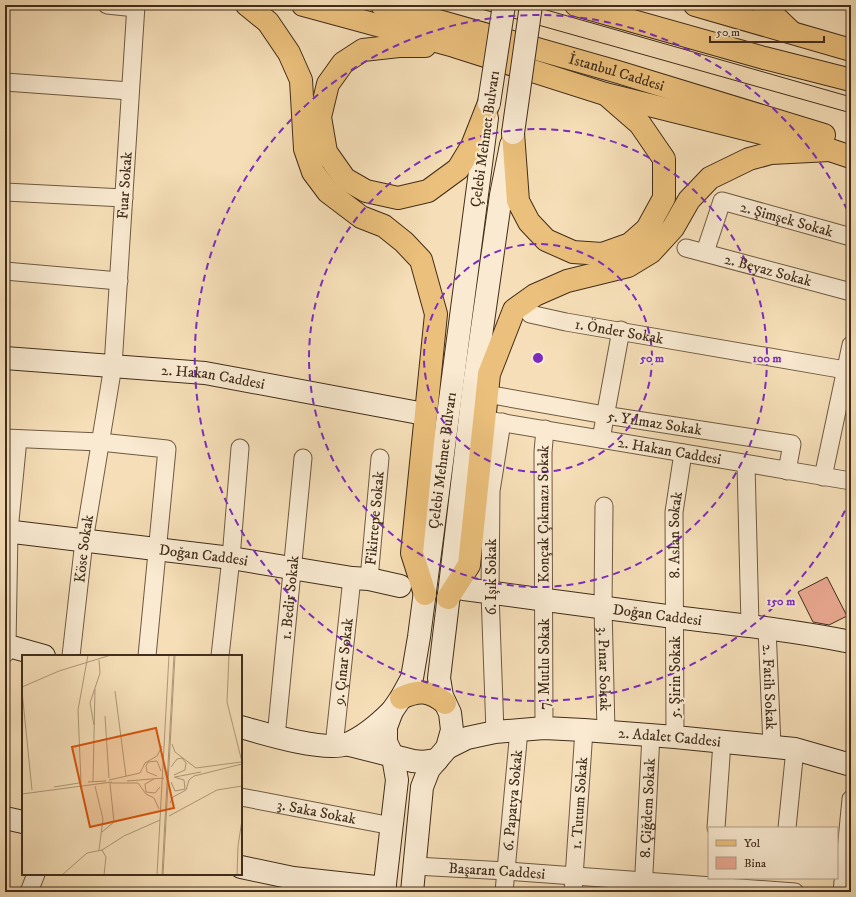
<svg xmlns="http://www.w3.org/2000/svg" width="856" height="897" font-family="'IM FELL DW Pica',serif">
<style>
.building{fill:#eba993;stroke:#412d1b}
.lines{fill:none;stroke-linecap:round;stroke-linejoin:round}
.street-casing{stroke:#6e5a42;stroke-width:19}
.secondary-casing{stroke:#412d1b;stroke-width:24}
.primary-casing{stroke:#412d1b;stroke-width:24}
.highway-casing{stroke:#412d1b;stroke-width:24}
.street{stroke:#f9ead1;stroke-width:17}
.secondary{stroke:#f9ead1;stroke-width:22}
.primary{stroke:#ebc07c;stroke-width:22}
.highway{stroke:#ebc07c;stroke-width:22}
.tram{stroke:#412d1b;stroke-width:1}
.secondary-bridge-casing{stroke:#412d1b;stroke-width:24;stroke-linecap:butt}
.secondary-bridge{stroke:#f9ead1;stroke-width:22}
.ring{fill:none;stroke:#7b2cbf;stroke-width:2;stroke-dasharray:7 5}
.labels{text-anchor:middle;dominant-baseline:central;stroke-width:4;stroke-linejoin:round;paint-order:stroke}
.street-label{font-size:15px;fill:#412d1b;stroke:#f9ead1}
.inset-road{fill:none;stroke:#ae9879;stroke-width:1}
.view{fill:#d7550e;fill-opacity:0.15;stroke:#d7550e;stroke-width:2}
.inset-edge{fill:none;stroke:#412d1b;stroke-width:2}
.centre{fill:#7b2cbf;stroke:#f9ead1;stroke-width:2}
.ring-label{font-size:12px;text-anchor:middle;font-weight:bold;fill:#7b2cbf;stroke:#f9ead1;stroke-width:4;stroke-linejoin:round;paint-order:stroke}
</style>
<rect width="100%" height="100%" fill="#f6dfb8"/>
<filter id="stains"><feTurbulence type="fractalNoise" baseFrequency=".005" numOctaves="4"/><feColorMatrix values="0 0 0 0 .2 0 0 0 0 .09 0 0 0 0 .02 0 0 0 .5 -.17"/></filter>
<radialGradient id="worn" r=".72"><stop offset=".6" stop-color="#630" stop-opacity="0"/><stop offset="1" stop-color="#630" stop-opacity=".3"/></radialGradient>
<path class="building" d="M827 577 847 616 829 625 813 622 798 592Z"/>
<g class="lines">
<defs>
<g id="street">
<path d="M107 5 136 8"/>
<path d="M5 82 130 91"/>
<path d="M5 192 124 198"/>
<path id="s1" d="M686 248 851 292"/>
<path id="s2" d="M705 252 722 201 851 237"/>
<path d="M5 271 119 281"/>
<path id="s3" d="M530 314 566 322 851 371"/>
<path id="s4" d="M492 395 605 415 792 444 787 471"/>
<path id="s5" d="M487 420 851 481"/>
<path d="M5 438 100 442 167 449 147 656"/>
<path d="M601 439 621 330"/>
<path d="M746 464 750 625"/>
<path d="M823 477 851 345"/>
<path id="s6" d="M604 506 603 607 606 731"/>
<path id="s7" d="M369 579 380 458"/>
<path id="s8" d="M767 628 772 746"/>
<path d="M5 654 7 645 9 531 18 439"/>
<path id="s9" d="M71 656 84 541 113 366 136 5"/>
<path d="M220 656 231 558 240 448"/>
<path id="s10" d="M544 728 543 452 545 429"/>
<path d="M495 732 490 593 491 491 502 422"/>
<path id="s11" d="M276 737 303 458"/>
<path id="s12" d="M675 737 674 512 683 453"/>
<path id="s13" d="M334 746 352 578"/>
<path id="s14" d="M241 797 392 826"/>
<path d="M716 828 722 742"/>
<path d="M787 828 795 749"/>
<path id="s15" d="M415 866 506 871 795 892"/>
<path d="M29 892 36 874"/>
<path id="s16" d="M504 892 519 730"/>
<path id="s17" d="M573 892 584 730"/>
<path id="s18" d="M643 892 651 735"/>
<path d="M842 892 851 799"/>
</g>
<g id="secondary">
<path id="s19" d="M5 358 205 373 419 413"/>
<path id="s20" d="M5 531 231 558 352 578 369 579 400 586"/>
<path id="s21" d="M464 589C534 598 604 608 674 617 733 624 792 630 851 642"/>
<path d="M5 645 44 656"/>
<path d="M241 727C265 734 324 752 347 744 364 737 379 724 392 711"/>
<path d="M346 744 413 761 423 762 437 760"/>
<path id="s22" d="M447 748 467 738 495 732 544 728 584 730 675 737 795 749 851 765"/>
<path d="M5 818 23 822"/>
<path d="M241 867 293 878 385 888"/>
<path id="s23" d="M384 892 397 780 393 757 386 742V727L392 711 401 698 412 678 419 637 487 118"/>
<path d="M412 892 422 787 429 769 447 748 452 730 450 713 442 696 439 678 473 392 501 195 511 145"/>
</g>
<path id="primary" d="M401 698C419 690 429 690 445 703"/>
<g id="highway">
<path d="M247 5 268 22 289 53 301 80 305 149 313 172 328 192 361 217 384 226 404 242 421 260 436 314 412 553 425 594"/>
<path d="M303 5 454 46 605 94 830 150 851 157"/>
<path id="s24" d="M382 5 618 72 824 135"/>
<path d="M576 5 764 58 851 80"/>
<path d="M695 5 851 50"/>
<path d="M763 5 790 31"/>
<path d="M425 46H399L363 50 343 63 328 84 320 117 326 152 345 179 366 191 398 198 428 191 458 169 472 146 489 103"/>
<path d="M513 133 518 201 529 222 546 240 573 252 602 254 630 244 647 229 664 198V159L640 124 609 97"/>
<path d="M448 598 469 565 489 374 514 310 535 295 567 281 628 266 651 252 673 228 689 200 710 178 749 159 771 153 830 150"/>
</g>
</defs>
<use href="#street" class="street-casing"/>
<use href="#secondary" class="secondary-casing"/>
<use href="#primary" class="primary-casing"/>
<use href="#highway" class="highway-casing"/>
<use href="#street" class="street"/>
<use href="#secondary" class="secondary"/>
<use href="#primary" class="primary"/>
<use href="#highway" class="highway"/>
<path class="tram" d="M467 5 851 113
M529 5 851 97"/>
<defs>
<path id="secondary-bridge" d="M489 103 504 5
M513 133 531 5"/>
</defs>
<use href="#secondary-bridge" class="secondary-bridge-casing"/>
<use href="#secondary-bridge" class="secondary-bridge"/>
</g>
<g class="ring">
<circle cx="538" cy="358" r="114"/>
<circle cx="538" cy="358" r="229"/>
<path d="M850 500A343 343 0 1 1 850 216"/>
</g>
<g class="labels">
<g class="street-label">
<text stroke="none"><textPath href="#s24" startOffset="244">İstanbul Caddesi</textPath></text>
<text transform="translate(485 139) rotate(-82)">Çelebi Mehmet Bulvarı</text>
<text stroke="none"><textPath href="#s9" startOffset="474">Fuar Sokak</textPath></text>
<text stroke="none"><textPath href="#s2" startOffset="121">2. Şimşek Sokak</textPath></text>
<text stroke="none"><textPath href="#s1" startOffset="85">2. Beyaz Sokak</textPath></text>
<text stroke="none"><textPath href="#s3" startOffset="91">1. Önder Sokak</textPath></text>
<text stroke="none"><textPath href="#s19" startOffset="209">2. Hakan Caddesi</textPath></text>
<text stroke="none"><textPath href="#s4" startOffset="165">5. Yılmaz Sokak</textPath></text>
<text stroke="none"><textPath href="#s5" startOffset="185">2. Hakan Caddesi</textPath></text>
<text stroke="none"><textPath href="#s23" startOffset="443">Çelebi Mehmet Bulvarı</textPath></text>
<text stroke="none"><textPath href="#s10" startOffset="214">Konçak Çıkmazı Sokak</textPath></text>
<text stroke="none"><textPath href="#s7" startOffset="61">Fikirtepe Sokak</textPath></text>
<text stroke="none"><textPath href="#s12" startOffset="202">8. Aslan Sokak</textPath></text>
<text stroke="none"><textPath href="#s9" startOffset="108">Köse Sokak</textPath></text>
<text stroke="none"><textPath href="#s20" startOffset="200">Doğan Caddesi</textPath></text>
<text transform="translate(491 577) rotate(-90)">6. Işık Sokak</text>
<text stroke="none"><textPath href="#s11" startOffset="140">1. Bedir Sokak</textPath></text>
<text stroke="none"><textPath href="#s21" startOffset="195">Doğan Caddesi</textPath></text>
<text stroke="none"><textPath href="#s13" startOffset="85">9. Çınar Sokak</textPath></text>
<text transform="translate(544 664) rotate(-90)">7. Mutlu Sokak</text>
<text stroke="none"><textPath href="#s6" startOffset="163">3. Pınar Sokak</textPath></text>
<text transform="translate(675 677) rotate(-90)">5. Şirin Sokak</text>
<text stroke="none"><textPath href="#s8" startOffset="59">2. Fatih Sokak</textPath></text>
<text stroke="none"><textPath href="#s22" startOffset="226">2. Adalet Caddesi</textPath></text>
<text stroke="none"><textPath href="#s16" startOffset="92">6. Papatya Sokak</textPath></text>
<text stroke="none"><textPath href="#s17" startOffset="89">1. Tutum Sokak</textPath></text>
<text stroke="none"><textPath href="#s18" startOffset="84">8. Çiğdem Sokak</textPath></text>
<text stroke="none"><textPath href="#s14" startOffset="77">3. Saka Sokak</textPath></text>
<text stroke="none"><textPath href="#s15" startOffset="82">Başaran Caddesi</textPath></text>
</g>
</g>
<g transform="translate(22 655)">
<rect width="220" height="220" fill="#f6dfb8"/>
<path class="inset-road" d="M207 0 205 47 220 107M0 32 37 16 89 0M0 36 10 135M93 36 104 121M83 61 87 123M72 70 68 48 78 18 77 5M150 89 153 97 174 113 219 107M149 112 155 104 160 103 164 108 163 115 152 120M135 121 125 117 124 111 126 107 135 106 139 116M153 122 179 117M132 124 123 129 124 137 133 138 138 132M87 125 118 118 123 108 135 101 140 91M105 126 142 123M66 127 84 126M71 127 73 34M149 127 153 136 163 134 162 125 152 122M59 128 56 55 66 0M87 128H116L124 139 132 143 137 154M73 131 81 164 77 195M32 132 57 128M0 139 90 127M148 148 151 142 164 135 167 125 172 121 220 109M147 161 195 135 220 131M80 177 92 167 88 129M80 195 84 202 82 220M40 220 65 198 80 195 102 181 138 165M135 220 147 0M140 220 152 0M141 220 153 0M215 220 216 191 220 165"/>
<path class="view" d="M134 73 152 153 68 172 50 92Z"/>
<rect width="220" height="220" class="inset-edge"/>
</g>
<circle cx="538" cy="358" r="6" class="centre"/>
<g class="ring-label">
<text x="652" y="362">50 m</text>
<text x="767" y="362">100 m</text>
<text x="781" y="605">150 m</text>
</g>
<rect width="856" height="897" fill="none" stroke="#f6dfb8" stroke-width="20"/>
<rect x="6" y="6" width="844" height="885" fill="none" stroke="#412d1b" stroke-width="2"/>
<rect x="10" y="10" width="836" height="877" fill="none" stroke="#412d1b"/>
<rect x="708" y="827" width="130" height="52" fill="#f9ead1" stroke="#af9e88"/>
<rect x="716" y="840" width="20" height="6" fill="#ebc07c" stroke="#af9e88"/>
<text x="744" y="847" font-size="12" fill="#412d1b">Yol</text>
<rect x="716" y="857" width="20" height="12" fill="#eba993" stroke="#af9e88"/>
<text x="744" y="867" font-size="12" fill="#412d1b">Bina</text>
<path d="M710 36v6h114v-6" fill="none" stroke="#412d1b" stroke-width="2"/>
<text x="716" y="36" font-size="12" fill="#412d1b" stroke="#f9ead1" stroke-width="3" paint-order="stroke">50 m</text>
<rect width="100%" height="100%" filter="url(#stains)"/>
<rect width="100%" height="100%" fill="url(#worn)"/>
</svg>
